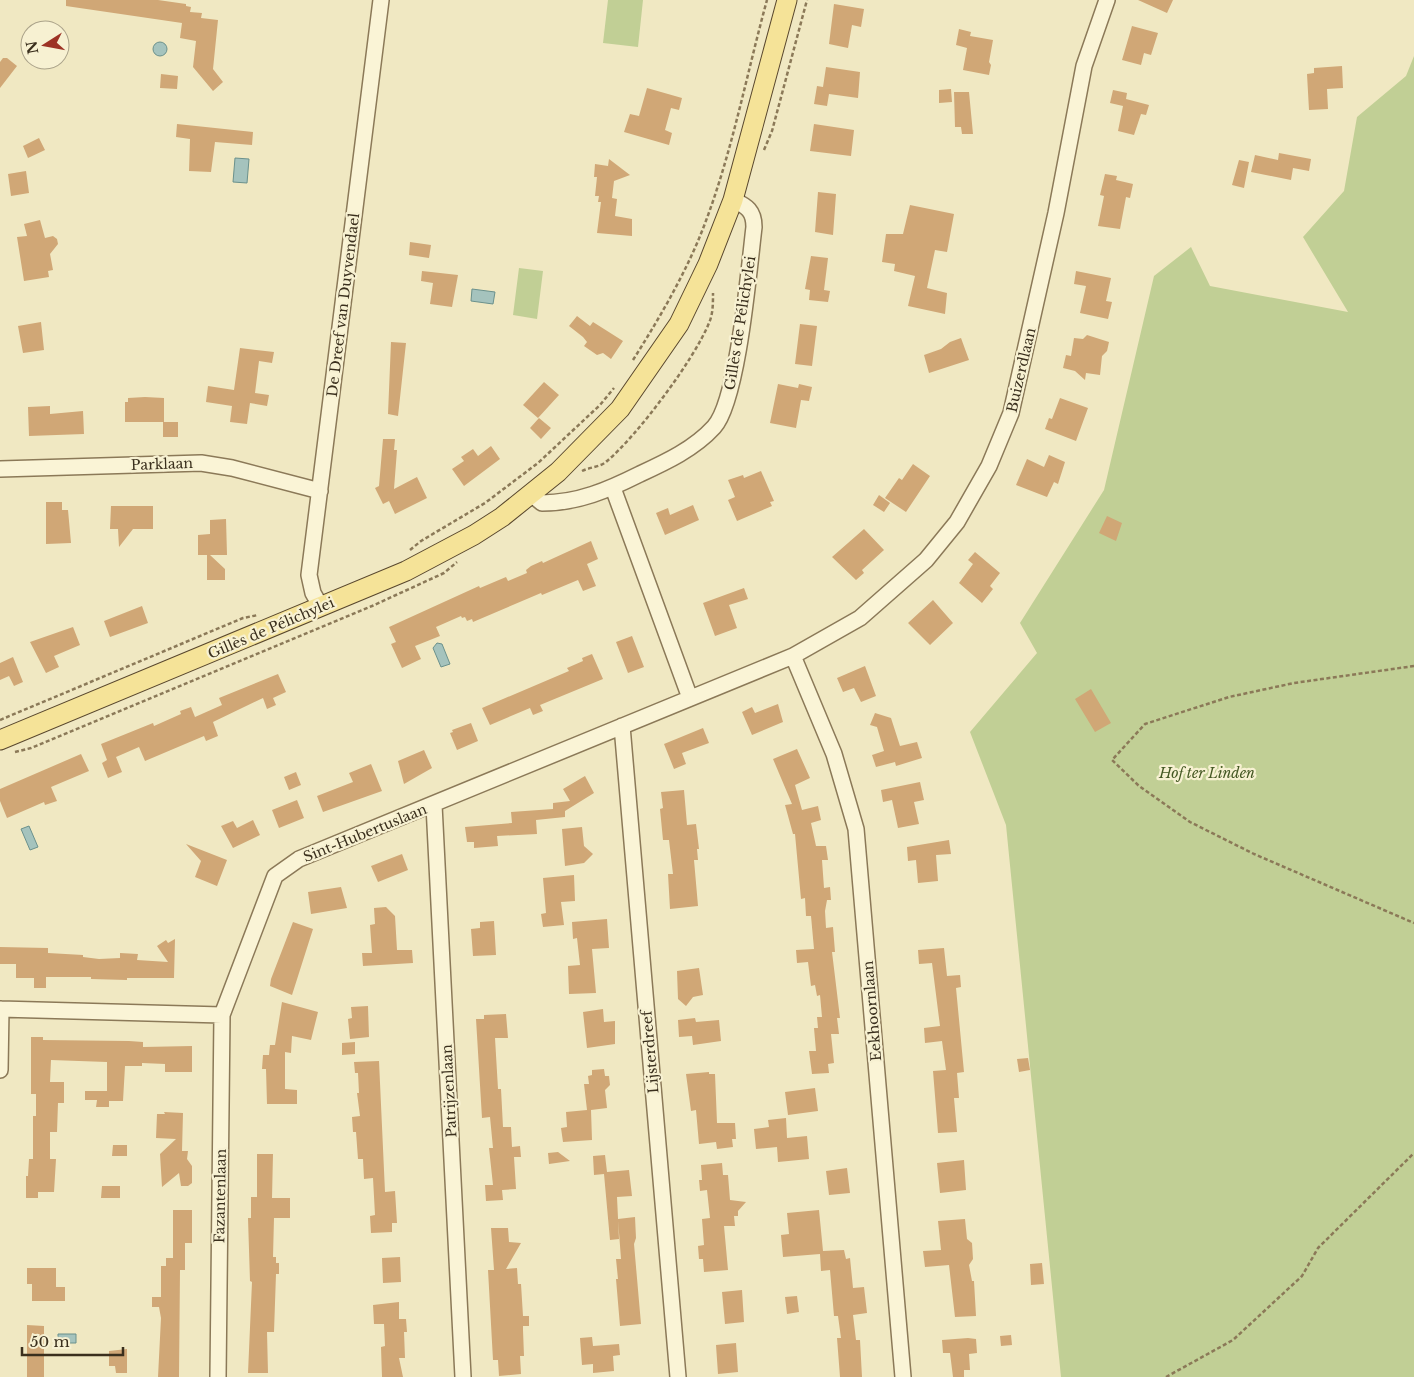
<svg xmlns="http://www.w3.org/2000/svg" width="1414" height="1377" font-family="'Libre Baskerville',serif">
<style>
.green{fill:#c1cf95}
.water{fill:#a5c3bd;stroke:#6b918c}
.building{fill:#d0a776}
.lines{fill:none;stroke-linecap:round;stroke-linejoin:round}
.minor-casing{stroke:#8b7958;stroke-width:18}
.major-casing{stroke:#59472d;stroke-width:21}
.path{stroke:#8b7958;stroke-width:2.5;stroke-dasharray:4 2.5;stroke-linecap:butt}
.minor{stroke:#faf4d6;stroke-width:15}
.major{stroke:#f5e398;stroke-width:19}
.labels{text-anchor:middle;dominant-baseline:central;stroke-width:4.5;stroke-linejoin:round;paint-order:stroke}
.street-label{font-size:14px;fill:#3a2f1d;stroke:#f7f1d2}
.park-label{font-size:14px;font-style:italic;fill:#445823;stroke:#f7f1d2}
</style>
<rect width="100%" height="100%" fill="#f0e8c2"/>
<path class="green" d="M608 0H643L638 47 603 43Z
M1414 56V1377H1061L1006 825 970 732 1037 653 1020 623 1104 490 1154 276 1191 247 1210 286 1348 312 1303 237 1344 191 1357 117 1406 76Z
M519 268 543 271 537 319 513 315Z"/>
<path class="water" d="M153 49a7 7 0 1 1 14 0a7 7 0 1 1-14 0Z
M235 158 249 159 247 183 233 182Z
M472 289 495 292 493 304 471 301Z
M437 643 442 644 450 664 441 667 433 648Z
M29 826 38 847 30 850 21 829Z
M58 1334H76V1343H58Z"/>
<path class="building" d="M66 0H158L186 4V6L191 7 190 12 202 13 201 18 218 20 213 69 223 82 213 91 193 67 196 41 180 38 182 23 66 6Z
M1138 0H1173L1167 13Z
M834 4 864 9 861 27 852 25 848 48 829 44Z
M1132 26 1158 33 1151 55 1144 53 1141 65 1122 60Z
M959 29 971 32 970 36 993 40 989 62 991 65 989 75 963 70 967 48 956 45Z
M3 58H7L17 66 0 88V62Z
M1342 66 1343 88 1327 89 1328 109 1309 110 1307 74 1314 73V68Z
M826 67 860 72 858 98 829 94 827 106 814 104 817 86 823 87Z
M161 74 178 76 177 89 160 88Z
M647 88 682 98 679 110 671 108 665 130 672 133 669 145 624 132 630 114 639 116Z
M951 89 952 102 939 103V90Z
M1113 90 1127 93 1126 99 1149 105 1146 115 1141 114 1134 135 1118 131 1123 106 1110 103Z
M954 92H969L973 134H962L961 127H955Z
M177 124 253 132 252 145 215 142 211 172 189 171 190 139 176 137Z
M814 124 854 130 851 156 810 151Z
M39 138 45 150 28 158 23 146Z
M1279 153 1311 159 1309 171 1293 168 1291 180 1251 172 1255 155 1278 160Z
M609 159 630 175 614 181 612 198 617 199 615 216 632 219V236L597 233 601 202H598L599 196H595L597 177H594L595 164 608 166Z
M1239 160 1249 162 1244 188 1232 185Z
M26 171 29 193 11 196 8 174Z
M1105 174 1117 176 1116 180 1133 184 1130 198 1126 197 1120 229 1098 226 1104 196 1100 195Z
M818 192 836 194 833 235 815 232Z
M910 205 954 214 947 252 935 250 927 288 947 293 945 314 908 306 915 276 894 271 895 264 882 262 886 234H903Z
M40 220 45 238 53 236 57 239 58 244 50 254 53 270 48 271 49 277 24 281 17 237 27 236 24 224Z
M410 242 431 245 429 258 409 255Z
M811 256 828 258 824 290 830 291 828 302 809 300 810 290 805 289Z
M422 271 458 275 452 307 430 304 433 283 421 281Z
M1076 271 1111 278 1106 301 1112 302 1108 319 1080 313 1086 286 1074 284Z
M577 316 590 326 593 322 623 341 611 359 603 353 597 355 584 346 587 342 583 337 569 326Z
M41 322 44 350 23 353 18 326Z
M800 324 817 326 812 366 795 364Z
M1087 335 1109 342 1107 351 1102 356 1100 375 1086 373 1085 380 1075 371 1063 368 1066 355 1071 356 1074 338 1083 339Z
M961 338 969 360 929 373 924 355 941 349 950 342Z
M391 342 406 343 398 416 388 414Z
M240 348 274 352 272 363 259 361 255 393 269 395 267 406 250 403 247 424 230 422 232 406 206 402 208 386 234 390Z
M544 382 559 395 538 418 523 405Z
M778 384 798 388 799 384 812 387 809 401 801 400 796 428 770 423Z
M145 397 164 398V422H125V402H128V398Z
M1060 398 1088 408 1076 441 1045 429 1049 418 1052 419Z
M50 406V414L83 411 84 434 29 436 28 407Z
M539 418 551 428 541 439 530 428Z
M163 422H178V437H163Z
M383 439H395L394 450H397L394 489 417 477 427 498 395 514 389 501 383 504 375 488 379 486Z
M491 446 500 459 464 486 452 469 464 461 461 457 473 449 478 456Z
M1049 455 1065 462 1058 484 1054 482 1047 497 1016 485 1027 459 1044 467Z
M913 464 930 476 906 512 885 498 899 478 902 480Z
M761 471 774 501 770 502 772 506 737 521 728 500 735 497 728 480 743 475 744 478Z
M879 495 890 503 884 512 873 505Z
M46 502H62V510H68L71 543 46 544Z
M693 505 699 520 665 535 656 513 668 508 670 515Z
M111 506H153V529H133L119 547 118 529H110Z
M1107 516 1122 523 1116 541 1099 533Z
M226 519 227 555H210L225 569V580H207V555H198V535L210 534V520Z
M864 529 884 550 862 570 864 573 856 580 832 557Z
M591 541 598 559 587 564 596 586 583 591 578 580 542 595 541 593 473 622 472 619 467 621 465 617 462 618 461 616 436 627 440 636 415 646 421 659 402 668 391 644 396 642 389 627 479 586 480 588 506 577 508 581 527 573 526 570 531 566 542 561 543 563Z
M975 552 1000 573 990 586 993 589 982 603 959 583 973 564 968 560Z
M744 588 748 599 729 605 737 628 715 636 703 603Z
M933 600 953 623 930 645 908 623Z
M142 606 148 623 110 637 104 621Z
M73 627 80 645 54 656 59 667 46 673 30 642Z
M632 636 644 667 628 673 616 642Z
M592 654 603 679 540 705 543 711 533 715 530 708 490 725 482 708 569 671 567 668 583 661 582 658Z
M13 657 23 682 14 686 9 676 0 680V663Z
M865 666 876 696 861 702 854 688 843 692 837 678Z
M278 674 286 692 273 698 276 705 267 709 263 698 213 722 218 736 206 741 204 736 145 761 139 747 116 757 122 772 108 778 102 763 107 760 101 744 153 723 154 726 181 714 180 711 191 707 195 717 222 705 219 698Z
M1091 689 1111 723 1095 732 1075 699Z
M778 704 783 722 752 735 742 712 752 707 755 713Z
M875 713 891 718 900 746 917 742 922 758 896 766 895 762 876 767 872 755 884 751 877 727 870 725Z
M471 723 478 741 457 750 450 733 453 732 452 730Z
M703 728 709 743 682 753 686 764 674 769 664 744Z
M797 749 810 778 795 785 802 810 818 806 821 820 811 823 816 846H826L828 860H822L824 888 830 887 831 900H827L825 911 826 928 833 927 835 952H832L840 1018H837L839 1034H831L834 1063 828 1064 829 1073 812 1074 809 1051H816L814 1028H818L817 1017H822L820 995 817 996 815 985 811 986 808 962 797 963 796 950 814 949 811 916H806L805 898 801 899 795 834H793L785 805 792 804 773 759Z
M424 750 432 768 404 784 398 761Z
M81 754 89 771 51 787 57 801 45 805 44 802 7 818 0 801V789Z
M371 764 382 791 323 812 317 796 353 782 349 773Z
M296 772 301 785 289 790 284 777Z
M585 776 594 793 565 811V817L536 820 537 834 497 836 498 846 474 848V842H467L465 827 512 823 511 812 553 809V803L570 801 563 789Z
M920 782 924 800 914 802 919 824 898 828 892 800 883 802 881 790Z
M684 790 687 825 696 824 699 849H697L698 860H694L698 906 670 909 668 874H673L669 840H663L660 809 663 808 661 792Z
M297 800 304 818 279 828 272 810Z
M253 820 260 835 233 848 221 826 233 821 237 828Z
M582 827 584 846 593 854 584 863 565 866 562 829Z
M949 840 951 854 936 855 938 881 918 883 916 860 908 861 907 847Z
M186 844 227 860 217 886 195 877 201 861Z
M402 854 408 870 378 882 371 866Z
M574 875 575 901 561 902 564 925 543 927 541 914 546 913 543 878Z
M341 887 347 908 311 914 308 892Z
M386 907 395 916 397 950H412L413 963 363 966 362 953H372L370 925 375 924 374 908Z
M607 919 609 948 592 949 596 993 569 994 568 966 580 965 577 938 573 939 572 922Z
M494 921 496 955 473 956 471 929 480 928V922Z
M293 922 313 929 292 995 270 986 271 979Z
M175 939 174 978H127V980L91 979V977H46V988H34V978H16V964H0V947L48 948V953L83 955V957L99 959 120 958V953L138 954 137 960 168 962 157 946 166 940 168 943Z
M944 948 947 976 960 975 961 987 956 988 964 1072 957 1073 959 1098H954L957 1132 938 1133 933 1071 946 1070 942 1041 925 1043 924 1028 940 1026 932 963 919 964 918 950Z
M699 968 703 995 693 997 686 1006 678 999 677 971Z
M282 1002 318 1012 311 1040 292 1036 291 1053 285 1052V1089L297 1090V1104H267L266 1069H262L263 1055H269L270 1045H275Z
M368 1006 369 1037 350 1039 348 1019 352 1018 351 1007Z
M603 1009 604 1022 615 1021V1044L587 1048 583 1012Z
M506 1014 508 1038H495L498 1089H501L503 1127H511L512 1147 520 1146 521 1157H514L516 1189 502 1190 503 1200 486 1201 485 1185H493L489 1148H493L490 1117 482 1118 476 1019H484V1015Z
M695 1018 696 1022 719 1020 721 1041 693 1045 692 1036 679 1037 678 1020Z
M31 1037H43V1040L129 1041 143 1042V1047L192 1046V1072H165V1064L142 1063V1066H125L123 1101H109V1107H96L97 1100H85V1091H107V1062L51 1060 50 1082H64V1103H58L57 1132H50V1159H56L54 1192H38V1198H26V1176H28L29 1159H33V1116H36V1094H31Z
M355 1042V1054L342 1055V1043Z
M1028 1058 1030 1070 1019 1072 1017 1059Z
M379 1061 385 1192 395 1191 397 1223H392V1232L371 1233 370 1216 375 1215 373 1178 364 1179 363 1159H358L356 1132H353L352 1117 360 1116 357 1093H359L358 1073H355L354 1062Z
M604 1069 605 1076H609L610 1085 605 1090 607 1108 591 1110 592 1140 563 1142 561 1128 567 1127 566 1112 587 1110 584 1084H589L588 1076 592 1075V1070Z
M709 1072V1074H715L717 1123H735L736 1139H732L733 1147 717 1149 716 1142 699 1144 696 1110 691 1111 686 1074Z
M815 1088 818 1111 788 1115 785 1092Z
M164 1112 183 1113 182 1151H188L187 1159 192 1166V1183L188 1186H181L179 1173 162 1187 160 1154 176 1139 156 1138 157 1114H165Z
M786 1118 787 1138 807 1136 809 1159 778 1162 777 1147 756 1149 754 1129 769 1127 768 1120Z
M113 1145H127V1156H112Z
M558 1152 570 1161 549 1164 548 1153Z
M257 1154H273L272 1198H290V1218H274L273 1257H276V1263H279V1274H276L274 1332H267L268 1373H248L252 1282 250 1281 248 1218H251V1197H257Z
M605 1155 607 1172 629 1170 632 1196 617 1197 619 1239 610 1240 604 1174 594 1175 593 1156Z
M964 1160 966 1190 940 1193 937 1163Z
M722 1163 723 1175H728L730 1200 746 1202 738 1211V1216H734L735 1226H724L728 1270 704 1272 703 1259H699L698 1246 704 1245 702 1219 710 1218 707 1190 700 1191 699 1180H702L701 1165Z
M847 1168 850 1193 829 1195 826 1171Z
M102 1186H120V1198H101Z
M173 1210H192V1243H185V1270H180L179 1377H158L161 1318 159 1307H152V1297H161V1266H166V1258H173Z
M819 1210 823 1251 844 1250 846 1259 850 1258 853 1288 864 1287 867 1313 853 1315 856 1340H860L862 1377H840L837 1338H841L838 1316H834L830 1270 821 1271 820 1254 783 1257 781 1235 789 1234 787 1213Z
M635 1217 636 1238 634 1244 641 1324 620 1326 616 1279H618L616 1259H621L618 1219Z
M965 1219 967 1239 972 1243 973 1259 969 1265 972 1281H974L976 1316 955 1317 949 1265 925 1267 923 1251 941 1250 938 1221Z
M491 1228H508L509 1242 521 1243 506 1269 517 1268 518 1284H521L523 1316H529V1326H523V1330L524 1356H520L521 1374 499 1376 498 1360H493L488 1270H494Z
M400 1257 401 1282 383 1283 382 1258Z
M1042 1263 1044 1284 1031 1285 1030 1264Z
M27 1268H56V1287H65V1301H32V1284H27Z
M742 1290 744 1322 725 1324 722 1292Z
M797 1296 799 1312 787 1314 785 1297Z
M399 1302V1319H406L407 1332H404L405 1358H399L403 1377H382L381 1347 385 1346 384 1324H374L373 1305Z
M27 1325 44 1326V1377H27Z
M1011 1335 1012 1345 1001 1346 1000 1336Z
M592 1337 593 1346 619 1344 620 1355 613 1356 614 1371 593 1373V1364L582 1365 580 1338Z
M968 1338 976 1339 977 1353 969 1354 970 1370H964V1377H953L950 1353H943L942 1340Z
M736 1343 738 1372 718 1374 716 1345Z
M127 1349V1373H116L115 1366H109V1351Z"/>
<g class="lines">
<defs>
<path id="minor" d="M0 469 201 463 232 468 320 491
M613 488 690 698
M531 494 542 503C578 503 608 490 640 474 666 462 694 449 714 427 738 401 749 268 754 227 754 211 747 206 733 200
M321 607 313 593 309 575 381 0
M793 656 834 754 856 829 903 1377
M622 726 678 1377
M434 805 463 1377
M0 1009 222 1015
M0 1070 1 1009
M218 1377 222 1015 275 876 299 859 793 656 860 618 926 560 957 522 989 466 1011 413 1056 213 1084 66 1107 0"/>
<path id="major" d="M0 740 406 571 474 535 502 517 558 472 620 409 679 324 708 264 733 200 787 0"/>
</defs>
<use href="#minor" class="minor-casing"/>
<use href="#major" class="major-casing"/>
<path class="path" d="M764 150 772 131 807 0
M633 360C657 322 680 283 698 241 730 164 745 80 767 0
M582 471C590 467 601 467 607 461 637 436 694 360 709 323 713 314 713 304 713 293
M410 550 421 541 485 503 538 463 600 405 614 388
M1414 666 1294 683 1229 697 1145 724 1112 760 1139 786 1190 822 1254 854 1414 923
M0 720 243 618 258 615
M15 752 31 748 372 606 444 573 457 562
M1166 1377 1233 1340 1302 1276 1318 1248 1414 1153"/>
<use href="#minor" class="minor"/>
<use href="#major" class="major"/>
</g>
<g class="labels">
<g class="street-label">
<text transform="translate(343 305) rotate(-83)">De Dreef van Duyvendael</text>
<text transform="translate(740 323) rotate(-81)">Gillès de Pélichylei</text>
<text transform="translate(1021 370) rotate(-77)">Buizerdlaan</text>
<text transform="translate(162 464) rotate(-2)">Parklaan</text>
<text transform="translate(271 628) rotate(-23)">Gillès de Pélichylei</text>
<text transform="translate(365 833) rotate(-22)">Sint-Hubertuslaan</text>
<text transform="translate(872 1011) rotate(-95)">Eekhoornlaan</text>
<text transform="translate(650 1052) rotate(-95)">Lijsterdreef</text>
<text transform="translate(449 1091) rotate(-93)">Patrijzenlaan</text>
<text transform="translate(220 1196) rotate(-89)">Fazantenlaan</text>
</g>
<g class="park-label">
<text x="1207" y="773">Hof ter Linden</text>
</g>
</g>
<g transform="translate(45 45) rotate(259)"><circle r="24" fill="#f7f1d2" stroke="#aba38a"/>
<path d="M0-4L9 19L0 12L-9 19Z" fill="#9d3325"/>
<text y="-8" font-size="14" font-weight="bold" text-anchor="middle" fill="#3a2f1d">N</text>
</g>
<path d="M22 1347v8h101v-8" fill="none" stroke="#3a2f1d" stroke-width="2.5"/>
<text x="30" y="1347" font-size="15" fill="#3a2f1d" stroke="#f7f1d2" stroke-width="4" paint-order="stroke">50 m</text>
</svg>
